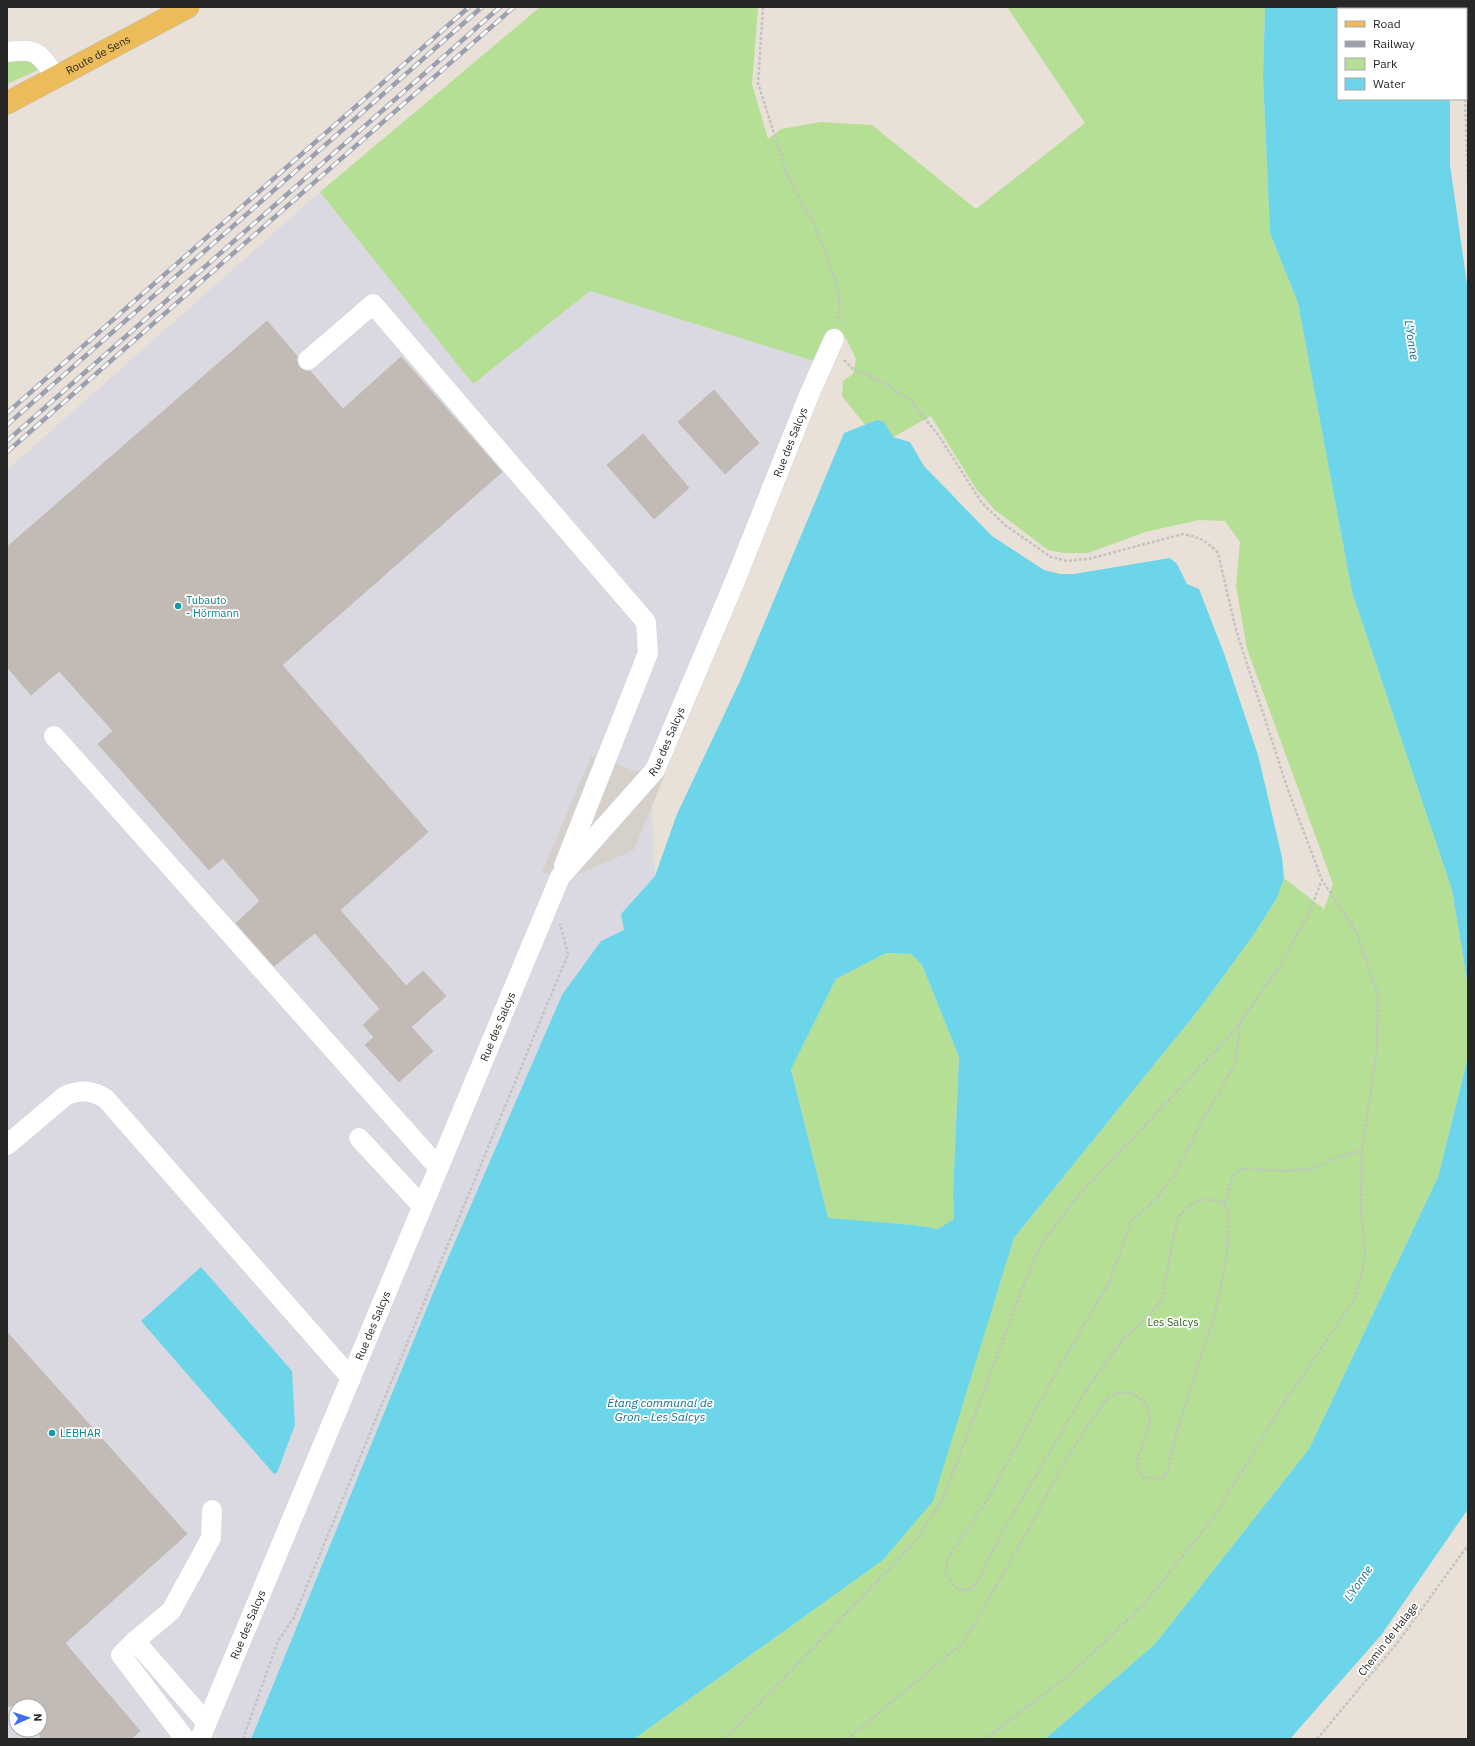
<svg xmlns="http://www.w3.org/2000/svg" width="1475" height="1746" font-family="'IBM Plex Sans',sans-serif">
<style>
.industrial{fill:#dad9e1;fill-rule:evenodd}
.green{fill:#b5df95}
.plaza{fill:#d6d0ca}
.water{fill:#6cd5ea;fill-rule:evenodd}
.building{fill:#c1bab5;stroke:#c4bcb2}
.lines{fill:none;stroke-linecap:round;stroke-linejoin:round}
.minor-casing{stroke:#cdd3e0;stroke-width:21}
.major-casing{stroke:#c3c3c3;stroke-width:23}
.path{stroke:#c3c3c3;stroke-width:2.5;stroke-dasharray:3 2;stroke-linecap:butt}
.minor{stroke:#fff;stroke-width:20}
.major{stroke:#ecbc5a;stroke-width:22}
.rail-casing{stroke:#9ba0b1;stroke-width:4.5}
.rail{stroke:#fff;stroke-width:3;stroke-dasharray:9;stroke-linecap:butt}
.culture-dot{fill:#0f9aa8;stroke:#fff;stroke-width:1.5}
.labels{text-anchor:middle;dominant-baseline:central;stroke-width:3.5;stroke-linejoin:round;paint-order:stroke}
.street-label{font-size:11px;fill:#272727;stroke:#fff}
.culture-label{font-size:11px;fill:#0d838f;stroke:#fff;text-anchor:start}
.park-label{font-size:11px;fill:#2f601a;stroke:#fff}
.water-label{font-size:12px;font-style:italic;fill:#107191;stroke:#fff}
</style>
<rect width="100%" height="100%" fill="#e9e0d8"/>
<path class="industrial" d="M320 192 473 383 590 291 817 362 650 768 655 876 621 914 624 930 601 941 435 1288 251 1739H7V470ZM16 1706H40V1730H16Z"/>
<path class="green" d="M540 7H758L752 84 768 139 781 129 821 122 872 125 976 209 1085 123 1007 7H1265L1263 77 1270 233 1298 303 1352 592 1452 890 1468 985V1057L1438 1177 1309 1449 1155 1644 1045 1739H634L883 1560 932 1501 1014 1238 1204 1003 1254 934 1277 898 1284 878 1324 909 1333 884 1247 649 1236 586 1240 542 1225 521 1199 520 1145 532 1088 553H1064L1048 550 995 510 976 489 931 416 893 437 877 420 865 425 842 396 843 381 853 374 856 359 846 338 839 336 817 362 590 291 473 384 320 192Z
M1452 7H1468V89L1466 82V9H1452Z
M31 52 38 70 7 84V54Z
M886 953 911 954 922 965 959 1057 953 1193 954 1220 938 1229 914 1225 828 1219 791 1068 836 979Z"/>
<path class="plaza" d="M591 756 605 759 634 771 655 770 665 774 634 850 572 877H560L542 872Z"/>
<path class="water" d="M1265 7H1452V9H1338V99H1450V165L1468 291V985L1452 890 1352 592 1298 303 1270 233 1263 77Z
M877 420 884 422 893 437 910 442 924 466 992 536 1044 570 1060 574H1074L1170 558 1177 564 1187 584 1199 589 1225 656 1258 755 1282 857 1284 878 1277 898 1254 934 1204 1003 1014 1238 933 1501 883 1560 634 1739H251L435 1288 562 995 601 941 624 930 621 914 655 876 677 814 740 681 844 433ZM886 953 911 954 922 965 959 1057 953 1193 954 1219 938 1229 914 1225 828 1218 791 1069 836 979Z
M1468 1057V1509L1382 1634 1290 1739H1045L1155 1644 1309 1449 1438 1177Z
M201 1267 292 1371 295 1425 277 1473 274 1474 141 1321Z"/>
<path class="building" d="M267 321 297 356V363L300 368 305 371H310L343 409 401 357 502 472 282 665 428 832 340 910 406 986 423 971 446 996 411 1027 433 1051 399 1082 365 1045 374 1037 363 1025 380 1009 315 933 274 966 236 923 260 901 223 858 209 870 98 744 113 731 59 671 31 695 7 667V547Z
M714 390 759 443 725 474 678 422Z
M643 434 689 488 654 519 607 465Z
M7 1332 187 1534 65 1643 140 1731 131 1739H40V1706H7Z"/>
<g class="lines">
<defs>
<g id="minor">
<path d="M7 52C38 48 39 53 56 77"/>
<path d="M308 360 373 304 646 622 648 653 564 866"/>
<path d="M54 736 438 1167"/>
<path d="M359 1138 422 1206"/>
<path d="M7 1145 65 1096C80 1089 92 1090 106 1099L351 1378"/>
<path d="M135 1641 206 1722"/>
<path d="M185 1739 121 1655 135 1641 171 1611 211 1538 212 1510"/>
<path id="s1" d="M200 1739 560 877 655 770 735 581 809 395 834 339"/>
</g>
<g id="major">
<path id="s2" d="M7 103 188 7"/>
</g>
</defs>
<use href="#minor" class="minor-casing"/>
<use href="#major" class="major-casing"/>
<path class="path" d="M763 7 758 83 787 174 816 229 836 281 840 305 837 323
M1466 51 1468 30
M1465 99 1468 183
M844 360 853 369 880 381 909 399 939 436 982 503 1005 525 1051 557 1067 561 1088 559 1183 534C1199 537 1207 541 1218 553L1236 630 1288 790 1322 880 1356 931 1378 995 1377 1049 1362 1150 1361 1211 1365 1256 1361 1277 1354 1300 1283 1404 1214 1517 1145 1603 1074 1671 985 1739
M1225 1205 1231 1181 1235 1173 1243 1168 1282 1171 1312 1169 1330 1160 1362 1150
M243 1739 278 1641 294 1617 568 954 560 924
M725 1739 915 1542 943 1499 1026 1279 1043 1241 1077 1197 1233 1032 1279 967 1309 913 1322 880
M847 1739 964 1642 1026 1534 1060 1470 1093 1417 1108 1397 1120 1393 1129 1392 1142 1400 1148 1408 1150 1418 1148 1431 1138 1456V1469L1144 1477 1156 1479 1164 1477 1169 1467 1172 1448 1216 1309 1226 1261 1229 1222 1227 1210 1223 1202 1204 1199 1198 1201 1189 1206 1179 1216 1174 1234 1162 1299 1151 1314 1125 1337 1090 1384 1003 1531 978 1581 971 1589 962 1590 955 1587 946 1574 947 1559 989 1497 1054 1376 1109 1283 1131 1222 1158 1197 1179 1168 1202 1121 1236 1062 1240 1021
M1317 1739 1398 1642 1468 1545"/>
<use href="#minor" class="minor"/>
<use href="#major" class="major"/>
<defs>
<path id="rail" d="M7 413 469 7
M7 425 482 7
M7 441 500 7
M7 452 514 7"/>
</defs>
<use href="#rail" class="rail-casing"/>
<use href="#rail" class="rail"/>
</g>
<g class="culture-dot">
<circle cx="178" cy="606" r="4"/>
<circle cx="52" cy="1433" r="4"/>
</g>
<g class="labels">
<g class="street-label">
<text stroke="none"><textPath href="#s2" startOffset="103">Route de Sens</textPath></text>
<text stroke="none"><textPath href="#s1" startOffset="1432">Rue des Salcys</textPath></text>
<text stroke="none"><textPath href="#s1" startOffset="1108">Rue des Salcys</textPath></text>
<text stroke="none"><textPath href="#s1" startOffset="772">Rue des Salcys</textPath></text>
<text stroke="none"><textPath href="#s1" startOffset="448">Rue des Salcys</textPath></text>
<text stroke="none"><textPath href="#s1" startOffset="124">Rue des Salcys</textPath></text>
<text transform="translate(1388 1639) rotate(-52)">Chemin de Halage</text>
</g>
<g class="culture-label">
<text x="186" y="600">Tubauto<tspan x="186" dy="13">- Hörmann</tspan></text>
<text x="60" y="1433">LEBHAR</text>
</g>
<g class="park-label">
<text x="1173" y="1322">Les Salcys</text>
</g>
<g class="water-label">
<text transform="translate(1412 340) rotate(81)">L'Yonne</text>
<text x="660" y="1402">Étang communal de<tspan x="660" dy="14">Gron - Les Salcys</tspan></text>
<text transform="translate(1358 1583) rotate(-56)">L'Yonne</text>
</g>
</g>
<rect width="1475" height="1746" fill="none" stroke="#272727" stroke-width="16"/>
<rect x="1337" y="8" width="130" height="92" fill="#ffffff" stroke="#a9a9a9"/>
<rect x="1345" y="21" width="20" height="6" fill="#ecbc5a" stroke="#a9a9a9"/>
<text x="1373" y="28" font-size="12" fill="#272727">Road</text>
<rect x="1345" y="41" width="20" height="6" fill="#9ba0b1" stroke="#a9a9a9"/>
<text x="1373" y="48" font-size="12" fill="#272727">Railway</text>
<rect x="1345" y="58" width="20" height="12" fill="#b5df95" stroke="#a9a9a9"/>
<text x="1373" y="68" font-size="12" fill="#272727">Park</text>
<rect x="1345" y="78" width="20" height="12" fill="#6cd5ea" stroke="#a9a9a9"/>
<text x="1373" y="88" font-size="12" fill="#272727">Water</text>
<g transform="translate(28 1718) rotate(87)"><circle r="19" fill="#ffffff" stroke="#a9a9a9"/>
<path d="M0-3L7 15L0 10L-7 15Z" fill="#396ef5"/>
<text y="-6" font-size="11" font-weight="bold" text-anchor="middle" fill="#272727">N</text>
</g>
</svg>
